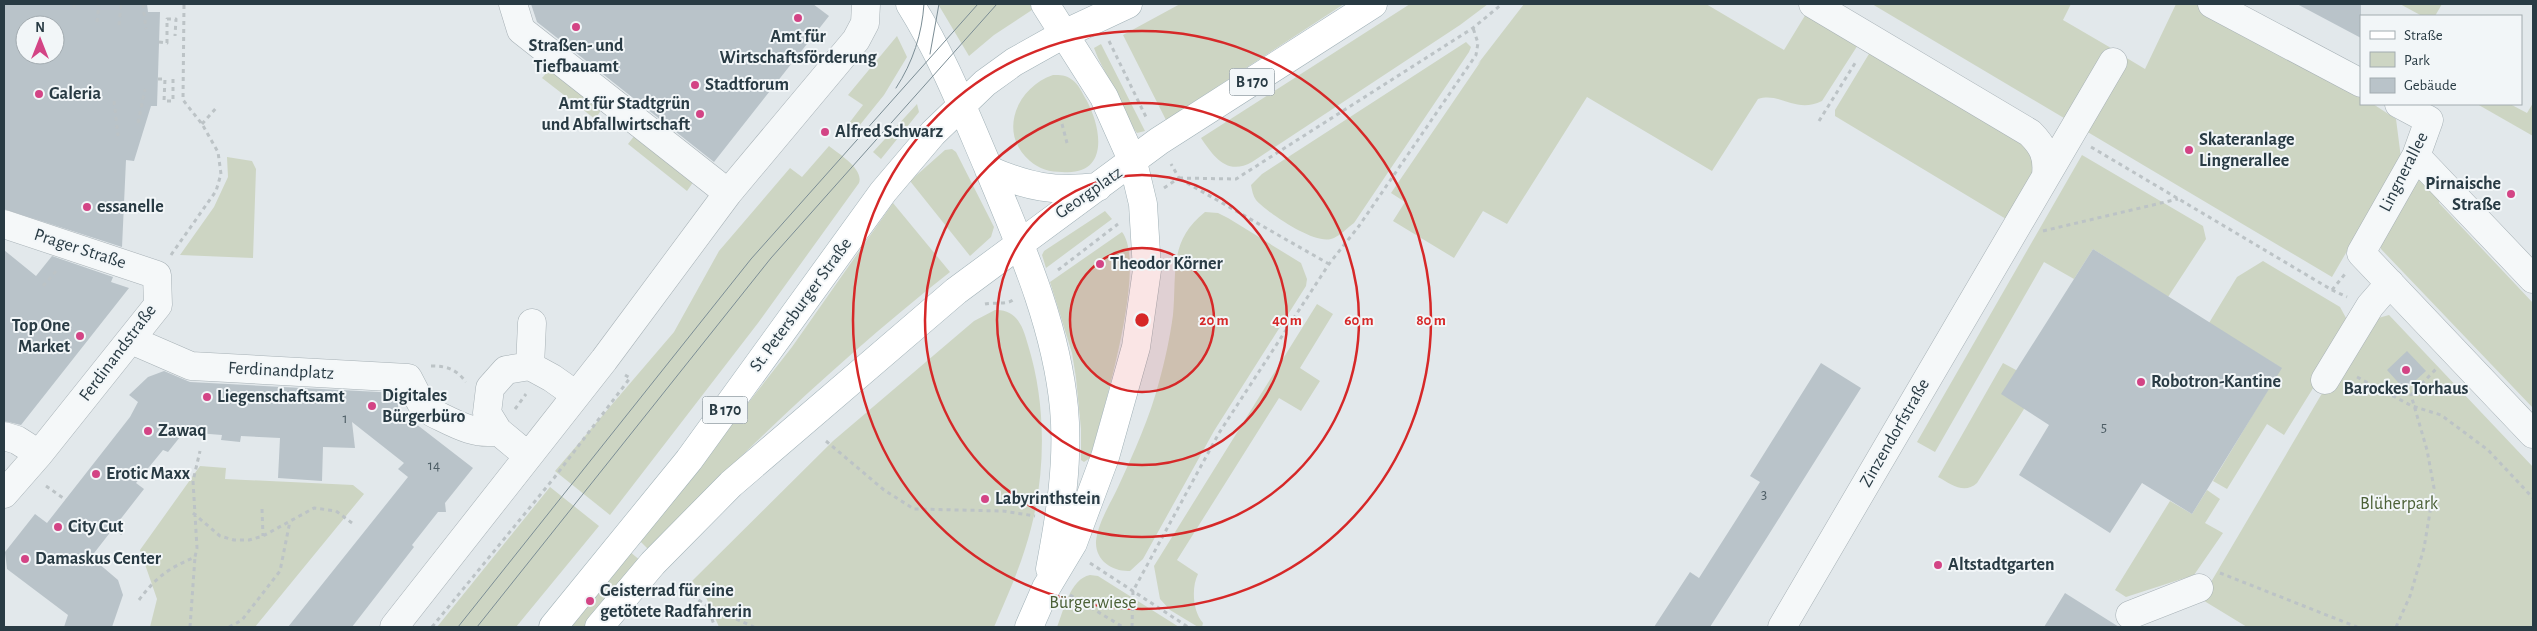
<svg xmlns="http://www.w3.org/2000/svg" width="2537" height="631" font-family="'Alegreya Sans',sans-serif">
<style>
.green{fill:#cdd5c3}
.building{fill:#b9c3c9;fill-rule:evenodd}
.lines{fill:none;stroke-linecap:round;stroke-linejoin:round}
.minor-casing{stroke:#a7b1b6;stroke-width:29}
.major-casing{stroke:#a1b1b7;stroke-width:29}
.path{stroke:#bcc3c6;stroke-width:3;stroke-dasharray:4 4;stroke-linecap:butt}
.minor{stroke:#f5f8f9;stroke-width:28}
.major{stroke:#fff;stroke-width:28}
.tram{stroke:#7b8d95;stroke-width:1}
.ring{fill:none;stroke:#d62828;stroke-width:2.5}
.poi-dot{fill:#d34485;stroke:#f2f6f8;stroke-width:2}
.labels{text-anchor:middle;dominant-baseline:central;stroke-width:4;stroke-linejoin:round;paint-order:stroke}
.number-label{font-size:15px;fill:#4d5d65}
.shield{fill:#f2f6f8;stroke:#65737a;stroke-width:1}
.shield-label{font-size:16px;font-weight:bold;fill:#293b44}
.poi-label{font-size:18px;font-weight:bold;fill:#293b44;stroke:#f2f6f8;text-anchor:start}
.street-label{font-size:18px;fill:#293b44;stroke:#f2f6f8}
.park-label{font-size:18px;fill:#4b6036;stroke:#f2f6f8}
.centre{fill:#d62828;stroke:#f2f6f8;stroke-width:2.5}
.ring-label{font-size:15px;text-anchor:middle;font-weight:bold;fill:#d62828;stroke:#f2f6f8;stroke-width:4;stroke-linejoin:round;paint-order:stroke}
</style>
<rect width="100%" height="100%" fill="#e2e8eb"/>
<path class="green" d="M938 4H1032L1035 8 994 35 969 56Z
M1180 4H1344L1166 120 1123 35Z
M1410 4H1488L1460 25 1252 162C1227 176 1214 157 1201 138Z
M1524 4H1706L1784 50 1812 4 1863 37 1822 101C1795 114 1781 92 1758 99L1712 171 1587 97 1507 224 1483 211 1454 258 1393 221 1405 202 1391 193 1481 61 1477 65Z
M1872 4H2071L2063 20 2111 48 2106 57H2125L2145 69 2176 4H2196L2361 97V104H2373L2396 119 2401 158 2332 277Z
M2400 4H2442L2435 16H2422Z
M897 36 907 57 884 95 851 136 843 131 863 105 848 95Z
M1888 39 2058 141 2011 222 1835 116V110L1875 44Z
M1466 42 1471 47 1469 52 1354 223C1347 228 1339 237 1331 239 1313 244 1268 213 1256 200 1253 196 1252 190 1251 185L1262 174Z
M1101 44 1145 131 1137 133 1134 129 1098 58 1094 48Z
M550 69 602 109 595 119 542 78Z
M1053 75C1060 75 1066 75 1071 79 1079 84 1082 93 1087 101 1102 130 1109 176 1062 172 1050 172 1039 169 1030 161 997 133 1017 87 1053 75Z
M2533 103V136L2477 104H2510L2527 113Z
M917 104 919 112 881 159 873 152Z
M635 135 694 181 687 191 628 144Z
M829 146C839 154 864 169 859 183L758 323 610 515 555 471 674 332 719 251 790 168 802 177Z
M952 149 956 152 994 227 991 237 970 256 910 181 945 150Z
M2082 155 2203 226 2206 239 2168 297 2093 249 2074 279 2044 262 1935 452 1917 442Z
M227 157 252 161 256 169 253 258 180 255 214 207 228 177Z
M2426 179 2439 195V203L2533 303V408L2381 249V241L2415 181Z
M893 203 950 272C842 357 743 451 649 550L640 541 792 347Z
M1105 211 1112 219 1046 268 1042 255 1044 251Z
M1205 212 1218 213 1228 218 1301 263 1307 279 1306 286 1214 431 1143 559 1130 571C1113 572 1095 561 1096 541 1098 522 1112 501 1119 485 1134 452 1150 417 1159 382 1165 361 1170 337 1173 315 1177 274 1168 241 1205 212Z
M1122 232C1148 265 1102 416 1090 458L1084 462 1081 460V429L1076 378 1072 353 1050 282Z
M2263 261 2340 307 2351 327 2284 435 2267 424 2227 489 2213 481 2281 368 2209 323 2237 277Z
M1317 304 1333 314 1300 368 1320 381 1301 411 1279 398 1177 560 1198 574C1191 588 1193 612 1203 623L1202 627H1198L1170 610 1160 599 1154 566Z
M995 310C1017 309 1023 327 1028 345 1048 409 1046 485 1025 549 1017 575 1005 601 994 627H719L705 595 692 581 833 441 974 321Z
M2389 315 2533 467V627H2247L2201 599 2364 322Z
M2003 363 2016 370 2024 409 1977 483C1964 495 1951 484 1938 477Z
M200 466 226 468 225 479 353 485 364 494 255 627H150L157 599 140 550Z
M550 487 599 526 516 627H437Z
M2207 490 2220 499 2205 523 2223 533 2194 575 2126 597 2115 590 2170 501 2192 514Z
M630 552 641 561 585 627H568Z
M1090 575 1098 576 1179 627H1057C1064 610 1070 579 1090 575Z"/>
<path class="building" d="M4 4H147L148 12H160L157 106H151L134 161 126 160 122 247 4 209ZM25 25H55V55H25Z
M531 4H813L829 16 714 162 537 22Z
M2297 4H2361V38Z
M2093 249 2282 368 2192 514 2142 483 2110 533 2019 475 2049 425 2001 394Z
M4 250 36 276 52 256 113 277 111 282 129 288 21 425 4 421Z
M2407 351 2426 371 2405 390 2387 370Z
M1821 363 1861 388 1766 539 1710 627H1654L1690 572 1699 578 1736 520 1760 482 1750 476Z
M164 371 190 382 398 393V410L473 468 445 503 446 512H438L412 545 414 547 352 627H288L408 477 398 469 404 463 352 422 355 448 323 447 322 481 278 478 280 438 241 436 240 442 221 440 222 435 184 432 168 452 163 450 136 483 144 489 91 557 118 580 123 595 112 627H64L68 615 7 569 5 552 35 514 47 523 130 417 138 402 129 395 148 377Z
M2065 593 2119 627H2044Z"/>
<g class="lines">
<defs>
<path id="minor" d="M513 4 521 30 728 193
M1813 4 2030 133C2043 146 2048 156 2046 175
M2212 4 2361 83
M2399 104 2429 120 2416 156 2361 253 2533 434
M2416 156 2533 279
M4 224 157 275 158 305 39 454 4 494
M131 340 191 366 408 378 421 403
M530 366 532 323
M2325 380 2370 306 2390 283
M433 413C454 423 475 436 498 431
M4 436 17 440 39 454
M528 456 498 431 487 413 490 388 506 370 530 366 552 378 576 395
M2130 615 2199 588
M394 627 604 360 728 193 856 40 865 23 866 4
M1782 627 2113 62"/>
<path id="major" d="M910 4C942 55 964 111 988 167 1020 244 1056 324 1064 408 1069 462 1060 516 1050 569
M989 170C1028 187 1054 192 1098 187
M553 627 689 460 883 192 933 133 985 83 1014 62 1064 34 1128 4
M599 627 653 563 731 484 956 291 1159 141 1373 4
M1029 627 1046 588 1073 543 1105 457 1136 347 1147 270 1143 204 1133 162 1104 97 1045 4"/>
</defs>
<use href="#minor" class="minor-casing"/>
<use href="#major" class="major-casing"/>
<path class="path" d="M49 4H66
M143 4 146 29
M74 8V4
M97 22 99 4
M119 25 121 4
M1109 41 1147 119
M159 42 167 43V19H176L175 36
M158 79H165L164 101H173V77
M114 101 118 136
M1819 121 1857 60
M138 123 145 89
M202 124 217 107
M1062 124 1067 143
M2091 147 2332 290 2347 297
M1179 178 1236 179 1473 28 1502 4
M1180 179 1329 264
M1164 188 1179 178 1171 164
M2043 231 2178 199
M171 255 216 191 221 174 218 152 202 124 183 100 184 4
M1058 270 1118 224
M43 286 58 269
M2332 290 2345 274
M985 304C994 302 1006 305 1013 300
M431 366C447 366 456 369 466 382
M2357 377 2412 406 2441 415 2488 450 2533 498
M515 409 526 394
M826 441 884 490 914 509 1003 511 1035 516
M46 486 66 500
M262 509 263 536
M193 513 220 536 234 540H249L263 536 314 508 336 511 352 523
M106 522 125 536
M1090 563 1188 627
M2220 573 2357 627
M679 586 707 606 715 627
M1070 595 1123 627
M139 600C156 577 169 568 195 557L197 548 193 481 200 451
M707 606 754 627
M190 627 195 557
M229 627 242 620 280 571 290 521
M432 627 554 478 630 378 625 375
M1132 627 1133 591 1219 433 1329 264 1359 226 1476 55 1478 43 1473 28
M2396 627 2410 596 2424 548 2434 488 2427 450 2411 395 2436 369"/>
<use href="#minor" class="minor"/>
<use href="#major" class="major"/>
<path class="tram" d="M930 54 939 4
M896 88C913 62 922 34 924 4
M458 627 751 259 978 4
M477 627 771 258 997 4"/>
</g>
<circle cx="1142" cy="320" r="72" fill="#d62828" fill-opacity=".12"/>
<g class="ring">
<circle cx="1142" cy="320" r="72"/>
<circle cx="1142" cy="320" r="145"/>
<circle cx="1142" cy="320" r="217"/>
<circle cx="1142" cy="320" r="289"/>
</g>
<g class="poi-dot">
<circle cx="798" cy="18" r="5"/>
<circle cx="576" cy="27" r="5"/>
<circle cx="695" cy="85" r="5"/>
<circle cx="39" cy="94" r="5"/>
<circle cx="700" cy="114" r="5"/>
<circle cx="825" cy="132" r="5"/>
<circle cx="2189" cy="150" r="5"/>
<circle cx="2511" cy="194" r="5"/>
<circle cx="87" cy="207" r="5"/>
<circle cx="1100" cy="264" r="5"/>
<circle cx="80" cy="336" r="5"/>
<circle cx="2406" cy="370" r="5"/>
<circle cx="2141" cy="382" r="5"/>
<circle cx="207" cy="397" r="5"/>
<circle cx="372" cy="406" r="5"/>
<circle cx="148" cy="431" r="5"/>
<circle cx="96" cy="474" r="5"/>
<circle cx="985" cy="499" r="5"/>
<circle cx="58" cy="527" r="5"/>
<circle cx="25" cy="559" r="5"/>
<circle cx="1938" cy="565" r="5"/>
<circle cx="590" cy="601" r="5"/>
</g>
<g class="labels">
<g class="number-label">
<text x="345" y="418">1</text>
<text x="2104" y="427">5</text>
<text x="434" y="465">14</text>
<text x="1764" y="494">3</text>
</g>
<g class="shield">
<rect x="1229.5" y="68.5" width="45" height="27" rx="4"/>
<rect x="702.5" y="396.5" width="45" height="27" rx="4"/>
</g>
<g class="shield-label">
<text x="1252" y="82">B 170</text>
<text x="725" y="410">B 170</text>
</g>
<g class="poi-label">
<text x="798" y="37" text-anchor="middle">Amt für<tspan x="798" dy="21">Wirtschaftsförderung</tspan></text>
<text x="576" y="46" text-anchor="middle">Straßen- und<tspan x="576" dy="21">Tiefbauamt</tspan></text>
<text x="705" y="85">Stadtforum</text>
<text x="49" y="94">Galeria</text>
<text x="690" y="104" text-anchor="end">Amt für Stadtgrün<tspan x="690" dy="21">und Abfallwirtschaft</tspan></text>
<text x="835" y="132">Alfred Schwarz</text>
<text x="2199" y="140">Skateranlage<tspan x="2199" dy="21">Lingnerallee</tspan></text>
<text x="2501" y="184" text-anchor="end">Pirnaische<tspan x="2501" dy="21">Straße</tspan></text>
<text x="97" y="207">essanelle</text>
<text x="1110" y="264">Theodor Körner</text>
<text x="70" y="326" text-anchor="end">Top One<tspan x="70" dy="21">Market</tspan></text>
<text x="2151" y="382">Robotron-Kantine</text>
<text x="2406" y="389" text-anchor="middle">Barockes Torhaus</text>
<text x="382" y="396">Digitales<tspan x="382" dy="21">Bürgerbüro</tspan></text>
<text x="217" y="397">Liegenschaftsamt</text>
<text x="158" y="431">Zawaq</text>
<text x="106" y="474">Erotic Maxx</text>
<text x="995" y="499">Labyrinthstein</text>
<text x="68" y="527">City Cut</text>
<text x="35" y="559">Damaskus Center</text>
<text x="1948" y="565">Altstadtgarten</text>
<text x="600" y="591">Geisterrad für eine<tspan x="600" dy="21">getötete Radfahrerin</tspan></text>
</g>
<g class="street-label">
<text transform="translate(2404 172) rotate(-63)">Lingnerallee</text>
<text transform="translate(1089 193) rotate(-35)">Georgplatz</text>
<text transform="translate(80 249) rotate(18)">Prager Straße</text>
<text transform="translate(801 305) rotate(-54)">St. Petersburger Straße</text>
<text transform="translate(118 353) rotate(-53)">Ferdinandstraße</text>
<text transform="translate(281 371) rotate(3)">Ferdinandplatz</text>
<text transform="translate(1895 433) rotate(-60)">Zinzendorfstraße</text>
</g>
<g class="park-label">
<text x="2399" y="504">Blüherpark</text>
<text x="1093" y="603">Bürgerwiese</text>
</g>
</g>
<circle cx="1142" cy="320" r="8" class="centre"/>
<g class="ring-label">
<text x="1214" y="325">20 m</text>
<text x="1287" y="325">40 m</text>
<text x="1359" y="325">60 m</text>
<text x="1431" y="325">80 m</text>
</g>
<rect width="2537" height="631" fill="none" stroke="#293b44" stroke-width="10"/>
<rect x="2360" y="15" width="162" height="90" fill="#f2f6f8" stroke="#a2abb0"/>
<rect x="2370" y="31" width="25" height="8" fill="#ffffff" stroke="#a2abb0"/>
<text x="2404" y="40" font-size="15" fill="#293b44">Straße</text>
<rect x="2370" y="52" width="25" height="15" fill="#cdd5c3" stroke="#a2abb0"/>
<text x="2404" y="65" font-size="15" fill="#293b44">Park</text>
<rect x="2370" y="78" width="25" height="15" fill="#b9c3c9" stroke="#a2abb0"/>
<text x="2404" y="90" font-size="15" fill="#293b44">Gebäude</text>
<g transform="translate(40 40)"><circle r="24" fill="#f2f6f8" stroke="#a2abb0"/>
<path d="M0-4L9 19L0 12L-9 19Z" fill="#d34485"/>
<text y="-8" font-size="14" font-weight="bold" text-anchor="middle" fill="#293b44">N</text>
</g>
</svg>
